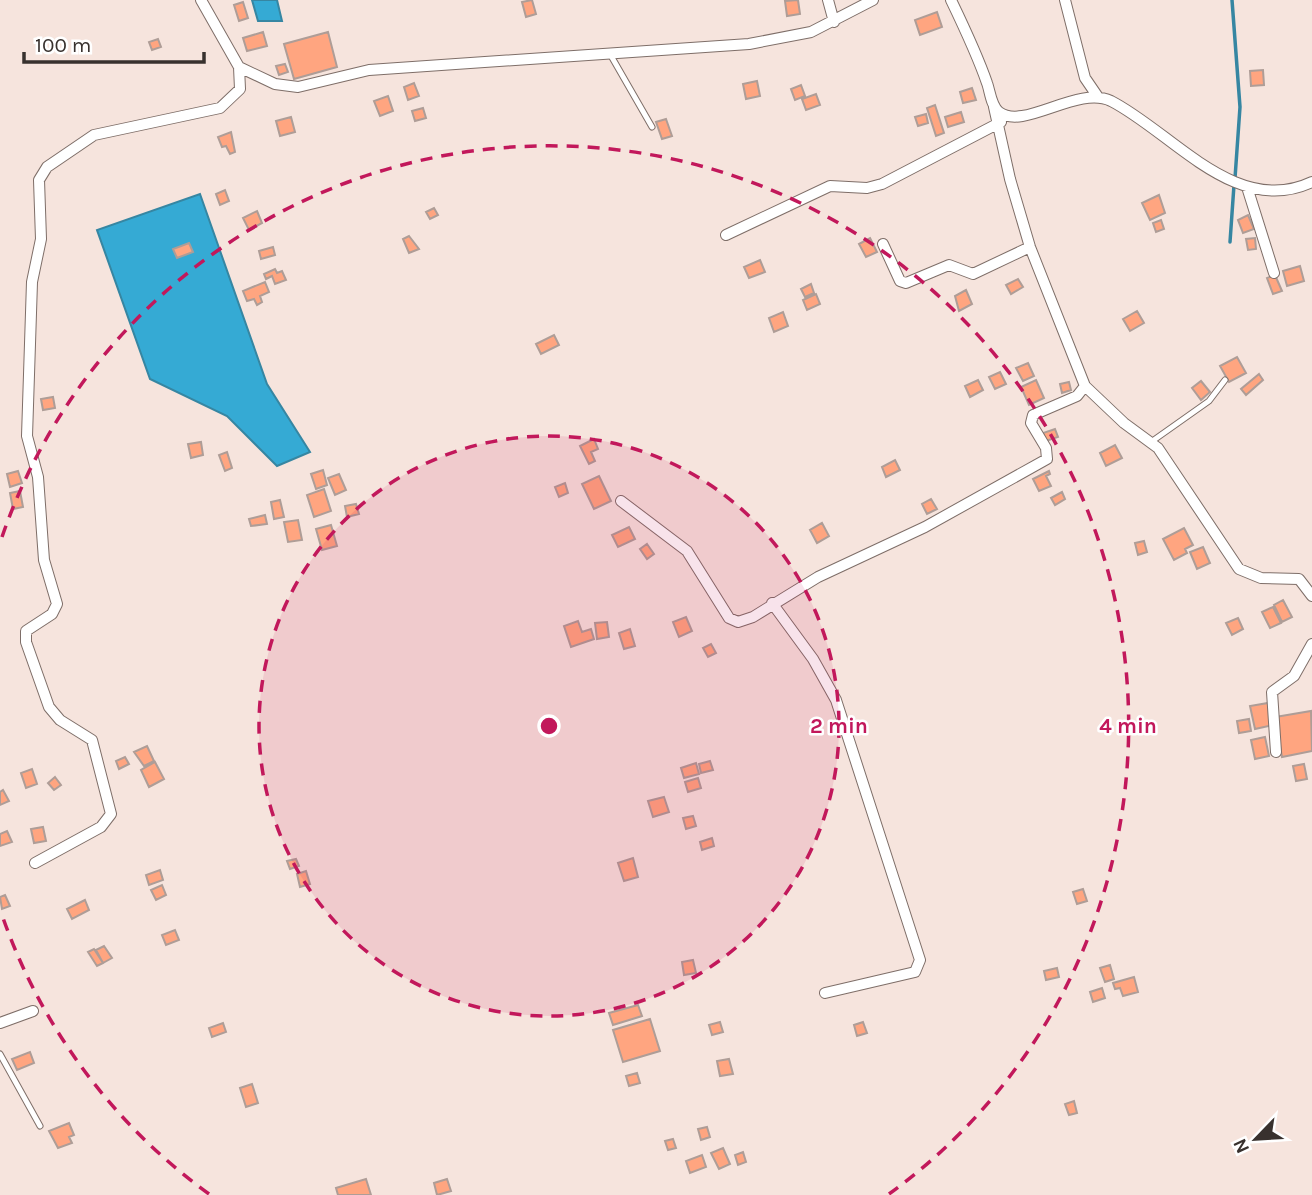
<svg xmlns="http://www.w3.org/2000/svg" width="1312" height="1195" font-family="Karla,sans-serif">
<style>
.water{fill:#35aad4;stroke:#3686a2;stroke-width:2}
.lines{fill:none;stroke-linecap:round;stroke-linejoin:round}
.stream{stroke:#3686a2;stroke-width:3.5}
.building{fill:#ffa580;stroke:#ae9d97;stroke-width:2}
.lane-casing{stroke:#7e6e68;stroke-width:7}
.street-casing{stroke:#7e6e68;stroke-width:12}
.lane{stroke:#fff;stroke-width:5}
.street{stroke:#fff;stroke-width:10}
.ring{fill:none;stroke:#c2185b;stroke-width:3.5;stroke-dasharray:12 9}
.centre{fill:#c2185b;stroke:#fff;stroke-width:3.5}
.ring-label{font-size:21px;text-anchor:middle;font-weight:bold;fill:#c2185b;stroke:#fff;stroke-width:5;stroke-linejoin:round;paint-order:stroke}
</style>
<rect width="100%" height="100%" fill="#f6e4dd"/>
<path class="water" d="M252 0H277L282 21H258Z
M200 194 267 384 310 452 277 466 227 416 150 379 97 230Z"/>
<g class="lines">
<path class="stream" d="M1232 0 1240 107 1235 178
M1230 242 1234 185"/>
</g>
<path class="building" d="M532 0 536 14 526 17 522 2Z
M798 0 800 14 787 16 785 1Z
M243 2 248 18 239 21 234 5Z
M937 12 942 27 920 35 915 20Z
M263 32 267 46 247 51 243 38Z
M328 32 337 67 294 79 284 44Z
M158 39 161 47 152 50 149 42Z
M285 64 288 72 279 75 276 66Z
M1263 70 1264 85 1251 86 1250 71Z
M757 81 760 96 746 99 743 84Z
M414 83 419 96 408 100 404 87Z
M801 85 805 96 795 100 791 89Z
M972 88 976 100 963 103 960 92Z
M816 94 820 105 806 110 802 99Z
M388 96 393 111 380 116 374 101Z
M935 105 944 133 936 136 927 108Z
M423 108 426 118 415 121 412 111Z
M961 112 964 122 948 127 945 117Z
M926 114 928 123 918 126 915 117Z
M291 117 295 132 280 136 276 121Z
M666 119 672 136 662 139 656 122Z
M231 132 235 152 230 154 226 146 222 147 218 137Z
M225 190 229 201 220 205 216 194Z
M1159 195 1165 213 1150 220 1142 203Z
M434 208 438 215 430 219 426 212Z
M257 211 262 223 249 230 243 218Z
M1248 215 1254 229 1243 233 1238 220Z
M1161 220 1164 229 1156 232 1153 223Z
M409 236 419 249 409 253 403 239Z
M870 238 877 252 866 257 859 244Z
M1255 238 1256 249 1248 250 1246 239Z
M189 243 193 252 177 258 173 249Z
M273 247 275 255 261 259 259 251Z
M760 260 765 272 749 278 744 267Z
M1300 266 1304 281 1287 286 1283 271Z
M275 269 277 273 282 271 286 280 275 284 272 276 266 279 264 274Z
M1275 275 1282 291 1273 294 1267 278Z
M1018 279 1023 287 1011 294 1006 285Z
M265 282 269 292 260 296 262 302 257 305 254 299 247 301 243 291Z
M811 284 814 293 805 297 801 289Z
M966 290 972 304 959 311 955 296Z
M816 294 820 304 807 310 803 300Z
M1137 311 1144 323 1130 331 1123 319Z
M783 312 788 326 774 332 769 318Z
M554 335 559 345 541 354 536 344Z
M1237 357 1246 373 1229 382 1220 366Z
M1028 363 1034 376 1023 381 1016 368Z
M1000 372 1006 384 995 389 989 377Z
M1259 374 1263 380 1246 395 1241 389Z
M978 380 983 390 970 397 965 386Z
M1036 380 1044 398 1029 405 1021 387Z
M1201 381 1210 392 1201 400 1192 388Z
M1069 382 1071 390 1062 393 1060 384Z
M53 397 55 408 43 410 41 399Z
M1055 429 1058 437 1046 441 1043 433Z
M594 439 598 449 591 452 595 461 589 464 580 446Z
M201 442 203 455 191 458 188 444Z
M1115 445 1122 458 1106 466 1100 453Z
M227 452 232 468 225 471 219 455Z
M895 460 900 470 886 477 882 467Z
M323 470 327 485 316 489 311 474Z
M18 471 22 483 10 487 7 474Z
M1049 471 1050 474 1046 476 1051 486 1039 491 1033 479Z
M339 474 346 490 335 495 328 478Z
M599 476 611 501 594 509 582 484Z
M565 483 568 493 559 497 555 487Z
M324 489 331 511 314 517 307 495Z
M20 491 23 507 13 509 10 493Z
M1062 492 1065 499 1055 505 1051 498Z
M931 499 937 509 927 514 922 504Z
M280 500 284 517 274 519 271 502Z
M356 504 359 514 347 517 345 506Z
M265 515 267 524 251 526 249 519Z
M298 520 302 540 288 542 284 522Z
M822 523 829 536 817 543 810 530Z
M331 525 337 546 322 550 316 529Z
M629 527 635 539 618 547 612 535Z
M1184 528 1193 545 1185 549 1187 553 1174 560 1163 539Z
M1144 541 1147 552 1138 555 1135 543Z
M647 544 654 554 647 559 640 549Z
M1203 547 1210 563 1197 569 1190 552Z
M1283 600 1292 617 1282 622 1274 605Z
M1273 607 1281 623 1270 628 1262 612Z
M686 617 692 631 679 637 673 622Z
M1238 618 1243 629 1232 635 1226 623Z
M578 621 582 632 591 629 594 639 571 647 564 626Z
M607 622 609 637 597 639 595 623Z
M630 629 635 646 624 649 619 633Z
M711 644 716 653 708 657 703 648Z
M1268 703 1273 725 1255 729 1250 706Z
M1311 711 1312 751 1282 757 1275 717Z
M1249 719 1251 731 1239 733 1237 721Z
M1265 737 1269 756 1255 759 1251 740Z
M147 746 154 761 144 766 134 752Z
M125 757 129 764 119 769 116 761Z
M710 761 713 770 701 773 699 764Z
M155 762 164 779 149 787 141 770Z
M696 763 699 774 684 778 681 768Z
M1304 764 1307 779 1296 781 1293 766Z
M32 769 37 784 26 788 21 773Z
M55 777 61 785 54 790 48 783Z
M698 778 701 788 688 792 685 782Z
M3 790 9 801 0 805V792Z
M664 797 669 812 653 817 648 801Z
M693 816 696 826 686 829 683 818Z
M43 827 46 841 34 843 31 829Z
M7 831 12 842 0 846V834Z
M712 838 714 846 702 850 700 842Z
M633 858 638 877 624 881 618 863Z
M296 859 299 866 290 869 287 861Z
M160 870 163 880 149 885 146 875Z
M306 871 310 884 300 887 297 874Z
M162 885 166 895 156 900 151 890Z
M1083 889 1087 901 1077 904 1073 892Z
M5 895 10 906 2 909 0 897Z
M85 900 89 910 72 919 67 909Z
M175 930 179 940 166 945 162 935Z
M104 946 112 958 103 963 96 950Z
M94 949 103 963 97 966 88 952Z
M693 960 696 973 684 975 682 962Z
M1110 965 1114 979 1105 982 1100 968Z
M1057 968 1059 977 1046 980 1044 971Z
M1134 977 1138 992 1123 996 1120 988 1115 989 1113 983Z
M1102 988 1105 998 1093 1002 1090 992Z
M638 1005 642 1016 613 1025 609 1013Z
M650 1019 660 1051 623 1062 613 1030Z
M720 1022 723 1032 712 1035 709 1025Z
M863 1022 867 1033 857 1036 854 1025Z
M223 1023 226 1032 212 1037 209 1028Z
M30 1052 34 1063 17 1070 12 1059Z
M729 1059 733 1074 720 1076 717 1061Z
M637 1073 640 1083 629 1086 626 1076Z
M252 1084 258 1103 246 1107 240 1088Z
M1074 1101 1077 1113 1069 1115 1065 1104Z
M69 1123 74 1135 69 1137 72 1143 58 1148 49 1131Z
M707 1127 710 1137 701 1140 698 1129Z
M673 1139 676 1148 668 1150 665 1141Z
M723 1148 730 1164 719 1169 711 1153Z
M743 1152 746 1162 738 1165 735 1155Z
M702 1155 706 1167 690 1173 686 1161Z
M366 1179 371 1195H338L336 1188Z
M447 1179 451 1191 437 1195 434 1183Z"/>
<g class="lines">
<defs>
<path id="lane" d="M610 54 652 127
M1151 442 1209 401 1225 380
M0 1054 40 1126"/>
<path id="street" d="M201 0 239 67 275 84 298 87 369 70 749 44 811 32 873 0
M828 0 834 22
M951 0C964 27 977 54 987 83 990 91 991 106 999 112 1024 131 1077 85 1111 101 1172 132 1236 218 1312 182
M1065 0 1085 78 1098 97
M994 107 1010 179 1030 247 1085 386 1124 423 1158 448 1239 569 1261 578 1299 579 1312 596
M1247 187 1274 273
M726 235 830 186 867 188 882 184 1001 122
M883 244 900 281 906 283 949 265 973 274 1030 247
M621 501 687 551 729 618 738 622 753 617 818 577 925 527 1047 459 1046 448 1031 423 1033 415 1077 396 1085 386
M772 603 813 659 836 700 920 960 915 972 825 993
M1276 752 1272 692 1294 676 1312 644
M35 863 101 827 111 814 92 740 60 720 49 707 26 642V631L52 614 57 604 44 560 38 477 27 436 32 282 41 239 39 180 47 167 94 135 220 108 240 89 239 67
M0 1023 33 1011"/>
</defs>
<use href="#lane" class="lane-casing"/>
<use href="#street" class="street-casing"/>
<use href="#lane" class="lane"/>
<use href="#street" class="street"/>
</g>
<circle cx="549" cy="726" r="290" fill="#c2185b" fill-opacity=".12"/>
<g class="ring">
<circle cx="549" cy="726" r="290"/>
<path d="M209 1194A579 579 0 0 1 2 915M2 537A579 579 0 1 1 889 1194"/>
</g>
<circle cx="549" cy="726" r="10" class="centre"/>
<g class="ring-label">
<text x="839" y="733">2 min</text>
<text x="1128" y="733">4 min</text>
</g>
<g transform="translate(1256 1139) rotate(245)" stroke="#ffffff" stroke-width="5" paint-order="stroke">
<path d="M0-5L12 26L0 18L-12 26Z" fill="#38312e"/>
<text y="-10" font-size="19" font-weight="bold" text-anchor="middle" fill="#38312e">N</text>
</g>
<path d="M24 52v10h180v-10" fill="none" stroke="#38312e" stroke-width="3.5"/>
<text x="35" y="52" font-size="21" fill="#38312e" stroke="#ffffff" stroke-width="5" paint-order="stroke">100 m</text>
</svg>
